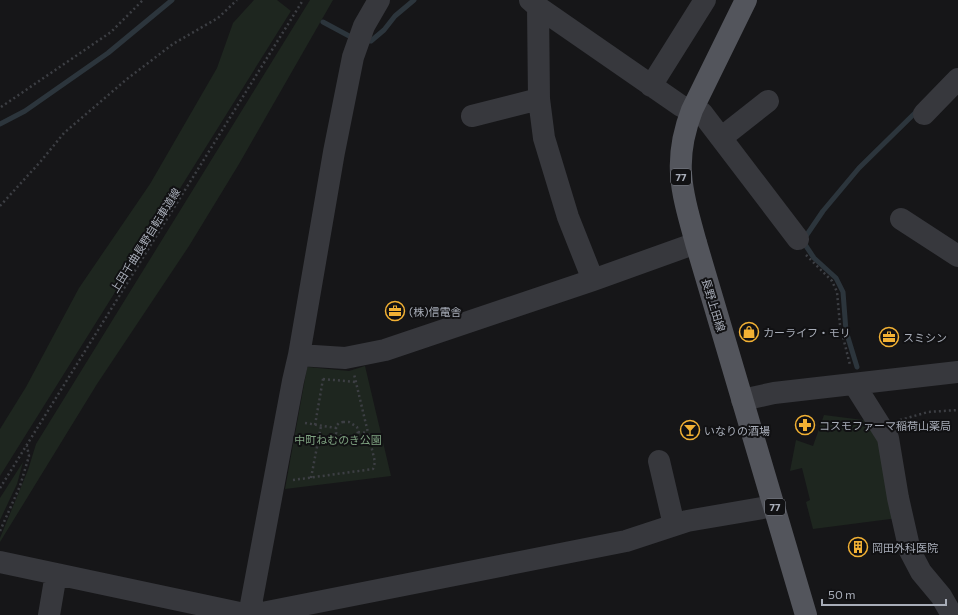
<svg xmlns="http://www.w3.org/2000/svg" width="958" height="615" font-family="Commissioner,'Noto Sans JP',sans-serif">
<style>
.green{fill:#1e261f}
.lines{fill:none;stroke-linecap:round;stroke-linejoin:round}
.stream{stroke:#2c353c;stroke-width:5}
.path{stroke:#3d3f44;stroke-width:2.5;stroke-dasharray:2 3;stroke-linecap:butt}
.minor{stroke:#37383d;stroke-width:22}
.major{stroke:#53555c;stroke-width:22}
.labels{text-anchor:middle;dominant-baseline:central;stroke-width:4;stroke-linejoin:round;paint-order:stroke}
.shield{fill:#111113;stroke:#7b7e86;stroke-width:1}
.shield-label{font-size:10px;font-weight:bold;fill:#a8adb8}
.street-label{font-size:11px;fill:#a8adb8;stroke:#111113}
.poi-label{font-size:11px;fill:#a8adb8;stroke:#111113;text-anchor:start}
.park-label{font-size:11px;fill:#7fa381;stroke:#111113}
</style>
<rect width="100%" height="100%" fill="#161618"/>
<path class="green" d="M254 0H277L291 11 0 476V429L26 387 79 288 150 184 217 68 233 23Z
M310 0H333L239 164 189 246 97 384 0 542V538L28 470 36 444Z
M365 366 391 476 285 489 307 368 308 367 349 371Z
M824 415 871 421 884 440 898 518 813 529 806 502 810 500 802 468 790 471 796 440 813 446Z
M23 462 17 484 0 520V498Z"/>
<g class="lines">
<path class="stream" d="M323 22 351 37
M366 41H371L384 30 395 16 414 0
M0 124 25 111 108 53 172 0
M857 367 846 331 843 292 836 278 814 258 804 243 806 236 823 211 859 168 918 110"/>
<path class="path" d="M1 107 111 32 143 0
M0 206 41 161 64 133 127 79 173 44 218 18 237 0
M806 255 832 281 837 292 840 325 850 365
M323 379 356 382
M900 420 928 412 958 410
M343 422H349L357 427 358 432 356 436 347 438 336 433V426L339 423Z
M305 423 336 428
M315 425 323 379 322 376
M358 432 368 433
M311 478 321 426
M293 480 373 469 375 462 354 374
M0 488 303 0
M0 531 20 486 29 456 27 446"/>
<path class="minor" d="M530 0 538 7 681 106 702 113 798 239
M538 7 539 99 544 138 568 217 593 280
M651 86 705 0
M924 114 958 79
M472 116 539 99
M721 138 768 101
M901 219 958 256
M299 355 345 358 385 350 593 280 696 243
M854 384 888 438 898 498 910 551 921 572 941 596 952 615
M742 400 774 393 958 372
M659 461 674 525
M0 562 249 615 262 613 626 541 687 521 774 506
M49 615 56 574
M249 615 293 381 299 355 334 152 353 57 364 26 379 0"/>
<path class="major" d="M746 0 692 110C672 162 682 192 696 243L806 615"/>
</g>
<defs>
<symbol id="office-ring" viewBox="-11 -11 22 22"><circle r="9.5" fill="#111113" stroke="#f2b134" stroke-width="1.5"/><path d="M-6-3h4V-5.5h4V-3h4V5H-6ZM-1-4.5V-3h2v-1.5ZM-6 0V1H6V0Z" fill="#f2b134"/></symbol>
<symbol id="shop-ring" viewBox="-11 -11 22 22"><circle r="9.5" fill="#111113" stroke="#f2b134" stroke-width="1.5"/><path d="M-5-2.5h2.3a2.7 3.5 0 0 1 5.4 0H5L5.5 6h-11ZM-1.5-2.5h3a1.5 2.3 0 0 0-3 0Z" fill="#f2b134"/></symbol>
<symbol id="pharmacy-ring" viewBox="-11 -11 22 22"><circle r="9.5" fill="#111113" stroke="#f2b134" stroke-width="1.5"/><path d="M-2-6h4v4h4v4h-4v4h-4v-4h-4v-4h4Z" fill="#f2b134"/></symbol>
<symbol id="bar-ring" viewBox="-11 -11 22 22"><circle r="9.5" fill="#111113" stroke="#f2b134" stroke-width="1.5"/><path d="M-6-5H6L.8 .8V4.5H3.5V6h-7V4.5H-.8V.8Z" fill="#f2b134"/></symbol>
<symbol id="building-ring" viewBox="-11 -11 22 22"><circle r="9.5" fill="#111113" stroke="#f2b134" stroke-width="1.5"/><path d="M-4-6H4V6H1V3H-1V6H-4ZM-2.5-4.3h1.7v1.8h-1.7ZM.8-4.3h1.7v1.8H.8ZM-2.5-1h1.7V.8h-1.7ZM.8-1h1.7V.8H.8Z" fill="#f2b134"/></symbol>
</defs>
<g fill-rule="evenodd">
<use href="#office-ring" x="384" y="300" width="22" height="22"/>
<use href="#shop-ring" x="738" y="321" width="22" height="22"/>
<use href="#office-ring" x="878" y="326" width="22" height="22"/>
<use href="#pharmacy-ring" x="794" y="414" width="22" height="22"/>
<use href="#bar-ring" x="679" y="419" width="22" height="22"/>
<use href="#building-ring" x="847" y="536" width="22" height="22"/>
</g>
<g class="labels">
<g class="shield">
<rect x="671" y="169" width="20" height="16" rx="3"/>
<rect x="765" y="499" width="20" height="16" rx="3"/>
</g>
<g class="shield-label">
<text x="681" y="177">77</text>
<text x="775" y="507">77</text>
</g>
<g class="street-label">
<text transform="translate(145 240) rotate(-58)">上田千曲長野自転車道線</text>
<text transform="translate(714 305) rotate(73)">長野上田線</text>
</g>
<g class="poi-label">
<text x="409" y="311">(株)信電舎</text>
<text x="763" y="332">カーライフ・モリ</text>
<text x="903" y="337">スミシン</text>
<text x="819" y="425">コスモファーマ稲荷山薬局</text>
<text x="704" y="430">いなりの酒場</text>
<text x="872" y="547">岡田外科医院</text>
</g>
<g class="park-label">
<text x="338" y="439">中町ねむのき公園</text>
</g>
</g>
<path d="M822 599v6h124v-6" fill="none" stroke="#a8adb8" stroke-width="2"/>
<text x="828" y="599" font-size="12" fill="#a8adb8" stroke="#111113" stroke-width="3" paint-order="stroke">50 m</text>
</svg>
